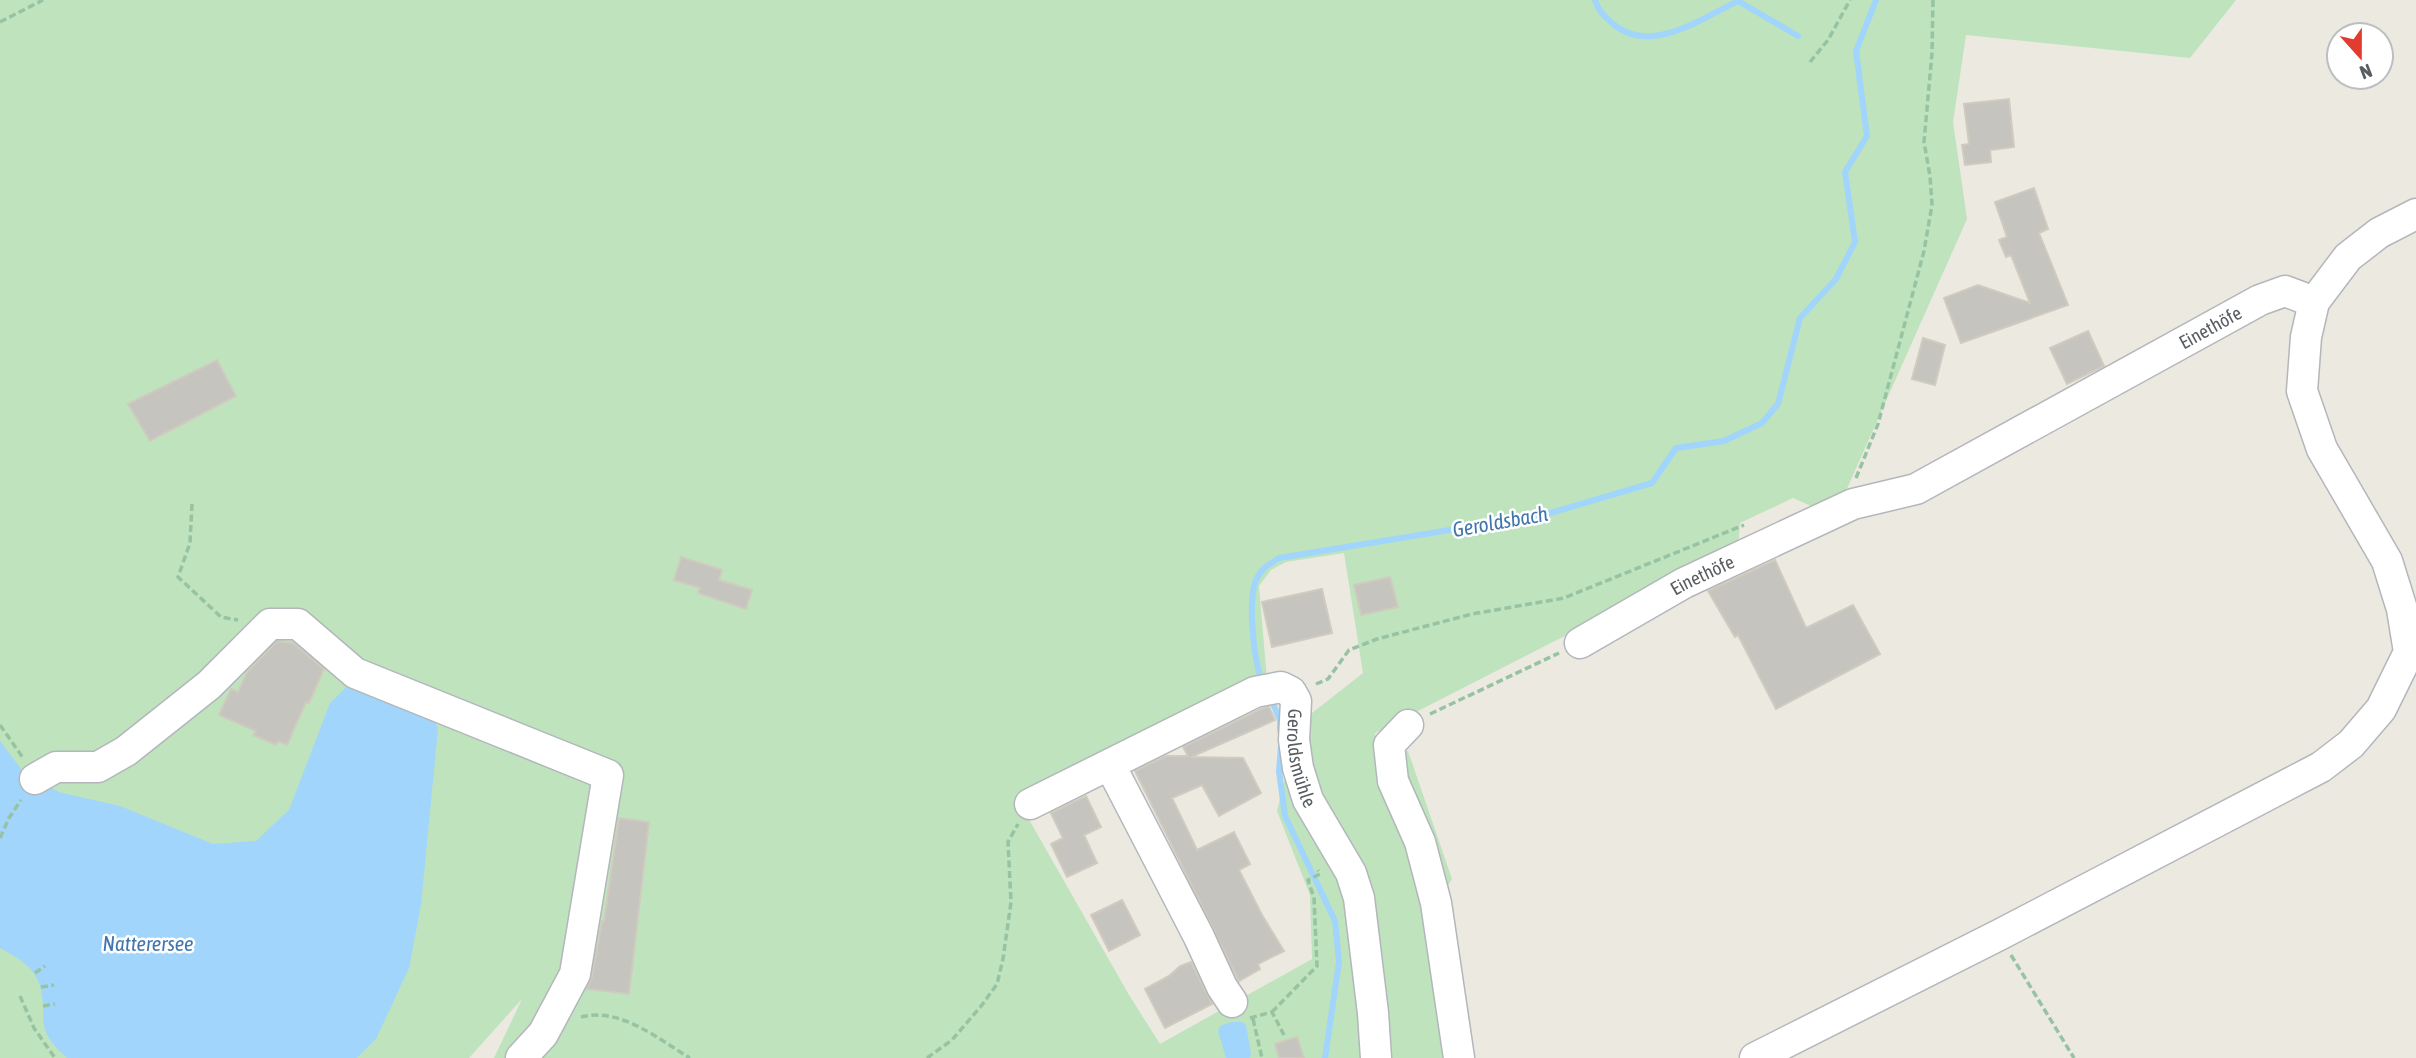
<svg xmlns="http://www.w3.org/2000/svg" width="2416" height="1058" font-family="'Asap Condensed',sans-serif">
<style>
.green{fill:#bee3bd;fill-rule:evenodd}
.water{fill:#a1d5fc}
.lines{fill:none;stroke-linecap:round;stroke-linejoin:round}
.stream{stroke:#a1d5fc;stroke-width:6}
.building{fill:#c6c4be;stroke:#d0cbbf;stroke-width:2}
.minor-casing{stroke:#b3b7bb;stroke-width:33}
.path{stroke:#97c3a3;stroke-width:3.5;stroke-dasharray:7 3.5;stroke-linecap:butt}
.minor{stroke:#fff;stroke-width:30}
.labels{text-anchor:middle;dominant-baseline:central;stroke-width:5;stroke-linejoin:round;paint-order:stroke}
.street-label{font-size:19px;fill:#595d61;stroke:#fff}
.water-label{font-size:21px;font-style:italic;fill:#4076ad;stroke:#fff}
</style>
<rect width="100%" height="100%" fill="#ece9e1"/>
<path class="green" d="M0 0H2236L2190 58 1966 35 1953 122 1967 219 1841 502 1820 510 1793 498 1740 523 1738 547 1375 733 1379 757 1408 751 1452 879 1442 896 1464 1058H494L522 999 469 1058H0ZM1344 553 1363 673 1298 724 1277 811 1310 895 1312 959 1160 1044 1129 995 1019 802 1267 680 1259 586 1271 570 1286 562Z"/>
<path class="water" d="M347 686 432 715 438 728 421 905 409 968 376 1039 357 1058H67C61 1052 53 1045 49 1038 43 1029 43 1016 43 1006 42 972 27 963 0 948V741L27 777 62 793 120 806 213 844 256 841 289 810 330 703Z
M1231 1022H1243L1246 1025 1251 1054 1250 1058H1226L1218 1031 1220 1026Z"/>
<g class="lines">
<path class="stream" d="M1595 0C1598 10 1603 15 1611 22 1648 57 1701 19 1738 1L1798 36
M1262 681C1254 660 1246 596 1258 576 1263 567 1270 564 1279 558L1547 514 1652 483 1676 448 1724 441 1762 423 1778 404 1800 318 1836 279 1855 242 1845 172 1867 136 1856 51 1876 0
M1270 697 1280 720V730
M1281 747 1279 771 1285 816 1335 921 1339 962 1325 1058"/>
</g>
<path class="building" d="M2009 99 2014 147 1990 150 1991 162 1965 165 1962 145 1969 144 1964 104Z
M2034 188 2048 229 2039 233 2068 305 1961 343 1944 298 1978 285 2030 303 2011 255 2006 257 1999 240 2007 237 1995 202Z
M2088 331 2104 366 2067 384 2050 348Z
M1923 338 1945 345 1935 385 1912 379Z
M217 360 236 396 150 441 128 404Z
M681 557 722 570 719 580 752 590 746 609 698 593 700 588 674 580Z
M1775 560 1806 628 1853 605 1880 654 1776 709 1738 635 1735 637 1708 591Z
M1390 577 1398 607 1361 615 1354 585Z
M1322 589 1332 633 1272 647 1262 602Z
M277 641 293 643 324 669 309 703 306 702 287 745 278 741 276 745 253 735 256 731 219 715 231 689 238 692 247 672Z
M1269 707 1275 720 1191 757 1243 758 1261 793 1219 816 1202 785 1172 798 1197 850 1234 832 1250 864 1239 870 1262 915 1284 951 1258 964 1260 969 1239 981 1135 771 1166 756H1188L1183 747 1261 709Z
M1086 796 1101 827 1084 835 1097 863 1067 877 1051 844 1063 838 1051 813Z
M619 818 649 822 629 994 587 989 592 977 602 921H604Z
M1122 900 1140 935 1109 951 1091 915Z
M1191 962 1212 1004 1165 1028 1145 989 1169 976 1180 966Z
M1297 1037 1304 1058H1279L1275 1044Z"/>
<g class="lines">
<defs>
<g id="minor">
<path id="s1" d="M1580 643 1684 583 1853 504 1916 489 2260 300 2285 291 2314 302 2348 257 2379 233 2416 214"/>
<path d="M1408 725 1389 745 1393 781 1420 842 1436 903 1459 1058"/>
<path d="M1110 765 1199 937 1222 987 1232 1002"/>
<path d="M35 779 56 767H98L126 751 209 685 270 624H298L355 673 608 775 575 974 543 1034 521 1058"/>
<path id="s2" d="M1030 804 1255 692 1281 687 1291 692 1296 701 1294 740 1298 768 1308 800 1351 873 1359 898 1373 1013 1376 1058"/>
<path d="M1755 1058 1999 935 2321 767 2351 744 2381 709 2409 652 2402 609 2387 561 2322 449 2302 391 2306 337 2314 302"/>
</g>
</defs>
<use href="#minor" class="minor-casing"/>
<path class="path" d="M0 22 43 0
M1810 62 1828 40 1850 0
M1856 478 1878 424 1924 251 1932 205 1930 176 1924 142 1932 53 1933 0
M192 504 190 543 178 577 221 617 238 620
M1316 684 1328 679 1349 650 1377 639 1472 614 1564 598 1744 525
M1430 714 1559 653
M0 725 23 758
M0 838 9 818 21 800
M2011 955 2074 1058
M35 973 45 966
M41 987 54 985
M20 996 34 1028 55 1058
M43 1006 55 1004
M1272 1012 1317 966 1314 898 1308 880 1320 874 1318 870
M581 1017C621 1007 658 1039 690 1058
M1250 1018 1272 1012 1284 1035
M1253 1019 1262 1058
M927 1058 952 1040 982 1005 997 984 1003 959 1011 902 1008 842 1018 824"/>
<use href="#minor" class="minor"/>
</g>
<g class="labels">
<g class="street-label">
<text stroke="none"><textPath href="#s1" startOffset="707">Einethöfe</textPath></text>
<text stroke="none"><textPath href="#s1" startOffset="140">Einethöfe</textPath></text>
<text stroke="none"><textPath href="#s2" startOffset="357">Geroldsmühle</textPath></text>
</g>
<g class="water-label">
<text transform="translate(1500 521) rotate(-10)">Geroldsbach</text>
<text x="148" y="943">Natterersee</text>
</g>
</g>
<g transform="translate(2360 56) rotate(159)"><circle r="33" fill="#ffffff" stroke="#bdbec0" stroke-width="2"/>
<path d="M0-5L12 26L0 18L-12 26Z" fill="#e23c30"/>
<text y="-10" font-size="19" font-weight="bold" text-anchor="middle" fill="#595d61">N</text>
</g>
</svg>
